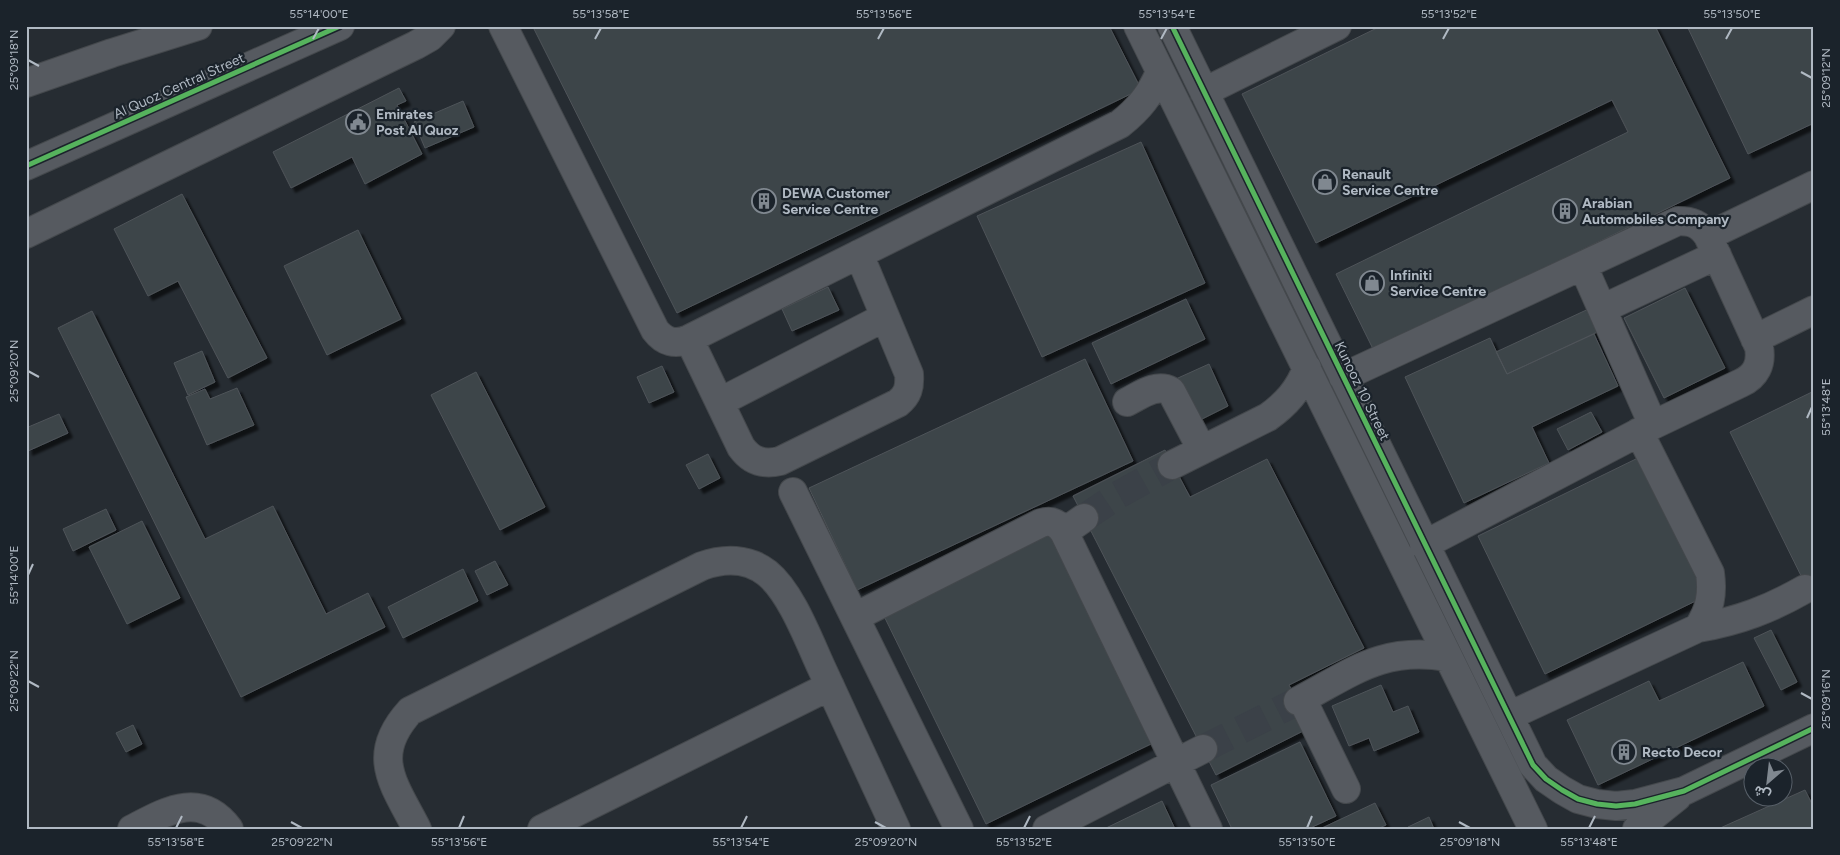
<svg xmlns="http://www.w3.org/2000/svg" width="1840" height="855" font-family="Figtree,Vazirmatn,sans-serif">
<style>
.building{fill:#3e4449;stroke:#4e5459;filter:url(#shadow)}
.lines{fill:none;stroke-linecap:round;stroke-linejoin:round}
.minor-tunnel{stroke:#3b4148;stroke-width:28;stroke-dasharray:28 14;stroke-linecap:butt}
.minor-casing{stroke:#44484c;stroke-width:30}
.minor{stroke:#565a60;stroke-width:28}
.cycleway-casing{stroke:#1b232b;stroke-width:8}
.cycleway{stroke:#56b35d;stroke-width:5}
.ticks{fill:none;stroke:#b0b9c3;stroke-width:2}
.labels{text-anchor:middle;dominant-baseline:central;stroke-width:4.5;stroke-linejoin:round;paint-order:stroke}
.street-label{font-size:14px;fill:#b0b9c3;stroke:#1b232b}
.poi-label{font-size:14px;font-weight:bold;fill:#b0b9c3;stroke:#1b232b;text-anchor:start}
.neatline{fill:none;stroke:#b0b9c3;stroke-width:2}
.ticks-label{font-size:12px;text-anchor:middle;fill:#b0b9c3}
</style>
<defs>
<filter id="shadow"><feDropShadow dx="4.5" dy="4.5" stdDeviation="1" flood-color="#0009"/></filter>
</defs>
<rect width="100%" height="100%" fill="#262c32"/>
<path class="building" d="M539 26H1109L1141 89 677 313 534 29Z
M1381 26H1655L1730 178 1374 351 1336 274 1628 132 1612 100 1316 243 1242 94Z
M1687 26H1814V123L1748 154Z
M399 88 406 101 397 105 422 154 365 184 352 157 291 188 273 152Z
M463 101 474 127 425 148 414 122Z
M1141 142 1205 283 1042 357 977 216Z
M182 194 267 358 228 378 178 281 148 296 114 229Z
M358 230 401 319 327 355 284 266Z
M828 287 839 310 792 331 782 309Z
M1685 288 1725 368 1664 398 1624 318Z
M1186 299 1205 339 1111 384 1092 343Z
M1595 306 1606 328 1507 374 1496 352Z
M92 311 205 539 273 506 326 614 368 593 385 627 241 697 58 328Z
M1594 334 1618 386 1532 427 1549 463 1464 503 1405 377 1490 338 1507 374Z
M202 351 215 382 188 395 174 363Z
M1085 359 1133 461 857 590 809 488Z
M1209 364 1228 406 1198 421 1178 378Z
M662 366 674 392 649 403 637 377Z
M476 372 545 507 500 530 431 395Z
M237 388 254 425 207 445 186 397 205 389 210 399Z
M1814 391V602L1730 432Z
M1591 412 1602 432 1568 450 1557 429Z
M59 414 68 433 28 451 26 428Z
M1165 450 1190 497 1267 459 1364 648 1289 685 1311 727 1216 775 1073 496Z
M708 454 720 478 699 489 686 465Z
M1640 457 1708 595 1545 674 1478 536Z
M106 509 116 530 73 551 63 529Z
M142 521 180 598 127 624 89 547Z
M1049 531 1153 743 986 824 882 612Z
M495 561 508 585 487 595 475 571Z
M463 569 478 601 403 638 388 607Z
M1771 630 1797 682 1781 690 1754 638Z
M1743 662 1764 706 1598 785 1567 720 1649 681 1659 701Z
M1381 685 1393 712 1408 706 1419 732 1374 751 1369 738 1349 746 1332 706Z
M133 725 142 744 126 752 116 733Z
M1300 742 1336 816 1308 829H1232L1211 785Z
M1805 790 1814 808V829H1718Z
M1162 801 1175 829H1104Z
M1375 803 1386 825 1377 829H1320Z
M1429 817 1434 829H1409L1408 827Z"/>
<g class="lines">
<path class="minor-tunnel" d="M1084 518 1118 495 1172 465
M1203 749 1298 701"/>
<defs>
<path id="minor" d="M503 26 655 330C664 342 675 345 689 339L1120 124C1139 109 1151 94 1160 72
M1138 26 1533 829
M1172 26 1509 716 1533 765 1546 779 1562 790 1578 799 1597 804 1616 806 1635 804 1684 791 1814 728
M26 83 112 53 198 26
M1204 92 1337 26
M26 166 340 26
M26 234 416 45 430 37 441 26
M1708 236 1814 185
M1583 266 1653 425
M1602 309 1717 255
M689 339 741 447C751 461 763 465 780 461L898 403C908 395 910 387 909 374L859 254
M1755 339 1814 310
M1343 377 1678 221C1692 221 1700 224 1708 236L1759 347C1762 364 1756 376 1741 383L1653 425 1424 545
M720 402 885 317
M1127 402C1141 395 1156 383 1171 391L1202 450
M1172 465 1268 417C1286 404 1299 390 1307 368
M793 492 959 829
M1064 532 1084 518
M855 617 1041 523C1051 520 1058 523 1064 532L1208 829
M1698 628C1739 621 1770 609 1805 589
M1302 699 1346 789
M1298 701C1352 673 1382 646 1447 657
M1509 716 1698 628C1710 610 1713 594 1710 573L1639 432
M132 829C165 812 200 790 229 829
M417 829C394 784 369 756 410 711L702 566C724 558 748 558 767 573 791 592 809 641 822 669 847 722 871 776 896 829
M542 829 830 686
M1047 829 1203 749
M1637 829 1677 797"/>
</defs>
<use href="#minor" class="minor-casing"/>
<use href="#minor" class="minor"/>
<defs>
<path id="cycleway" d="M1172 26 1509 716 1533 765 1546 779 1562 790 1578 799 1597 804 1616 806 1635 804 1684 791 1814 728
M26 166 340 26"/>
</defs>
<use href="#cycleway" class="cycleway-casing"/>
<use href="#cycleway" class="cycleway"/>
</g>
<path class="ticks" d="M313 39 319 28M595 39 601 28M878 39 884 28M1161 39 1167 28M1443 39 1449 28M1726 39 1732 28M28 60 39 66M1801 72 1812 78M28 371 39 377M1807 418 1812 407M28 575 33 564M28 681 39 687M1801 693 1812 699M291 822 302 828M875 822 886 828M1459 822 1470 828M176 828 182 816M459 828 464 816M741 828 747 816M1024 828 1030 816M1307 828 1312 816M1589 828 1595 816"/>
<defs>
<symbol id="civic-ring" viewBox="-11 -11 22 22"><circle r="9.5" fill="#1b232b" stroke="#808890" stroke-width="1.5"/><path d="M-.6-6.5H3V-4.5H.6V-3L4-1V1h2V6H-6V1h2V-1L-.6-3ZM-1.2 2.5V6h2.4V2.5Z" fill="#808890"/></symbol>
<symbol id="shop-ring" viewBox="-11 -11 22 22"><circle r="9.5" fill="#1b232b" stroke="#808890" stroke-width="1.5"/><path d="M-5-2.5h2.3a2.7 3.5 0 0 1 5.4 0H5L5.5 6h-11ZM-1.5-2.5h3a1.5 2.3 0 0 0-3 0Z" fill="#808890"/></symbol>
<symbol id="building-ring" viewBox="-11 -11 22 22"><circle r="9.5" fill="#1b232b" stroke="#808890" stroke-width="1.5"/><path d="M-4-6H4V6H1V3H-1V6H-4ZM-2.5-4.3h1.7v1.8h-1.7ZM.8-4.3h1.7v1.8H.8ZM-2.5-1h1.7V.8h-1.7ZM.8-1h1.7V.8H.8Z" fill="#808890"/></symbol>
</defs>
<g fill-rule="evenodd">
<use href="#civic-ring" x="344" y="108" width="28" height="28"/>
<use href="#shop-ring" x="1311" y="168" width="28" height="28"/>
<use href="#building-ring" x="750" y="187" width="28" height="28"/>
<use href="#building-ring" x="1551" y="197" width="28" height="28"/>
<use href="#shop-ring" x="1358" y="269" width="28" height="28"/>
<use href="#building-ring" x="1610" y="738" width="28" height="28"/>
</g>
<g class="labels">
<g class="street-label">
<text transform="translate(179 86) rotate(-24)">Al Quoz Central Street</text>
<text transform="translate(1362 391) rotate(64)">Kunooz 10 Street</text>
</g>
<g class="poi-label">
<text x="376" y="114">Emirates<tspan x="376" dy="16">Post Al Quoz</tspan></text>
<text x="1342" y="174">Renault<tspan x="1342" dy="16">Service Centre</tspan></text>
<text x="782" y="193">DEWA Customer<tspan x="782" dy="16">Service Centre</tspan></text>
<text x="1582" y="203">Arabian<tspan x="1582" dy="16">Automobiles Company</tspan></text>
<text x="1390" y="275">Infiniti<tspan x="1390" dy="16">Service Centre</tspan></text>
<text x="1642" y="752">Recto Decor</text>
</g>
</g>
<rect width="1840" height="855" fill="none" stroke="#1b232b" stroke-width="55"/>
<g transform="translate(1768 782) rotate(208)"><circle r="24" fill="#1b232b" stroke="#575f68"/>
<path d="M0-4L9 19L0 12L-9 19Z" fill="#808890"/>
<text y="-8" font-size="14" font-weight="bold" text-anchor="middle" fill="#b0b9c3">ش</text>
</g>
<rect x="28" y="28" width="1784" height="800" class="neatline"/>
<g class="ticks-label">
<text x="319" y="18">55°14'00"E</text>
<text x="601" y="18">55°13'58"E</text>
<text x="884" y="18">55°13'56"E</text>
<text x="1167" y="18">55°13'54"E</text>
<text x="1449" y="18">55°13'52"E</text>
<text x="1732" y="18">55°13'50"E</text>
<text transform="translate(14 60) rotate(-90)" y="4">25°09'18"N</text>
<text transform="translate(1826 78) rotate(-90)" y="4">25°09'12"N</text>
<text transform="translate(14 371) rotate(-90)" y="4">25°09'20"N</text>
<text transform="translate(1826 407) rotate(-90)" y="4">55°13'48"E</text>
<text transform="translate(14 575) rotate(-90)" y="4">55°14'00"E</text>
<text transform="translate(14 681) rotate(-90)" y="4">25°09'22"N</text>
<text transform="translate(1826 699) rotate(-90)" y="4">25°09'16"N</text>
<text x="176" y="846">55°13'58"E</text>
<text x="302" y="846">25°09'22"N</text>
<text x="459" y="846">55°13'56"E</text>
<text x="741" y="846">55°13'54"E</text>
<text x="886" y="846">25°09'20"N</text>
<text x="1024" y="846">55°13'52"E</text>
<text x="1307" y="846">55°13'50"E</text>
<text x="1470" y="846">25°09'18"N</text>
<text x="1589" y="846">55°13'48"E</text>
</g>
</svg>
